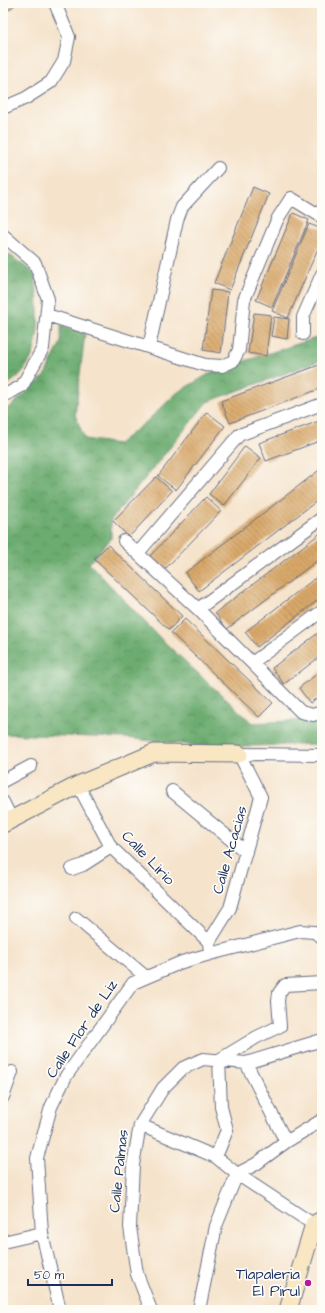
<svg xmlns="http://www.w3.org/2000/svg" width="325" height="1313" font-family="'Architects Daughter',sans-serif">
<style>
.forest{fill:url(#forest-crowns);stroke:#446e66}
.building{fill:url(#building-back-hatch)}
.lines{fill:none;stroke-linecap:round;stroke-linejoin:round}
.street-casing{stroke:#676e84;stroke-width:14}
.secondary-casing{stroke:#676e84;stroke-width:19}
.street{stroke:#fff;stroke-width:12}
.secondary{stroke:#f9e7c3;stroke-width:17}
.poi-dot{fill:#b5179e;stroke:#fdfcf7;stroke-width:1.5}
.labels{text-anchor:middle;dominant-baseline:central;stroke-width:3.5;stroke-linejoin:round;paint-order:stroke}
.street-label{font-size:15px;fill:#1b2f5e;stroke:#fdfcf7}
.poi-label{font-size:15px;fill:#1b2f5e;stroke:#fdfcf7;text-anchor:end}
</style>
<defs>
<pattern id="forest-crowns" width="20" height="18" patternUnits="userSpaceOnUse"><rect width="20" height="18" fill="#6cac6f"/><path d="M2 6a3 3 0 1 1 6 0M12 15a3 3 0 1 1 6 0" fill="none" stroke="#588c5e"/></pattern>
<pattern id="building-back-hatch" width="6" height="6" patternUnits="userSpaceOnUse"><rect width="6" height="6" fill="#d9a869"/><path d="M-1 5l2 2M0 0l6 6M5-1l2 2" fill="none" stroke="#af895a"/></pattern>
</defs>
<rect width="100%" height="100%" fill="#fdfcf7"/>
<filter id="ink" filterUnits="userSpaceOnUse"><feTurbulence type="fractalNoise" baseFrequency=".025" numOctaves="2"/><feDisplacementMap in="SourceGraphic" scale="8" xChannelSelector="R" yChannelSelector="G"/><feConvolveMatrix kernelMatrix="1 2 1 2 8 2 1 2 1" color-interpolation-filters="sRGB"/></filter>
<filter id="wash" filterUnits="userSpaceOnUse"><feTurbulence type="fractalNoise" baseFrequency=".012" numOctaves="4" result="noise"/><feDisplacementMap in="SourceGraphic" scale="16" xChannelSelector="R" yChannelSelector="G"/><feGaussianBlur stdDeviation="0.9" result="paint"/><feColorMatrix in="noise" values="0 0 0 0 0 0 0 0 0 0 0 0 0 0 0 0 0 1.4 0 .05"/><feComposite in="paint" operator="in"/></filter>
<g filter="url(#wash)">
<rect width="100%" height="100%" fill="#f5e3cb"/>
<path class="forest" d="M3 250 35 274C39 315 47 364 3 387Z
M61 326 85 333 75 415 85 439 118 444 146 422 178 392 214 371 322 336V360L207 402 111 520V539L89 563 163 641 252 723 322 719V744L212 747 125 738 3 734V411L11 406 44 377 61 342Z"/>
<g id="blocks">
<path class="building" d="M3 3H17L9 10 5 6 3 7Z
M253 187 269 194 230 290 214 283Z
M293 213 309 220 272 307 256 300Z
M309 224 322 229V239L288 318 272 311Z
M211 290 228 292 221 353 203 350Z
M254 313 271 315 266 356 248 353Z
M274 317 289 319 287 339 271 336Z
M322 364V388L230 423 221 401Z
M207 412 225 426 176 490 158 476Z
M322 420V440L266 461 259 443Z
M245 446 261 458 224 506 209 494Z
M322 468V497L199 591 185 573Z
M156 477 172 491 129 537 113 521Z
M206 497 221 511 164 570 150 556Z
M322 532V557L227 629 215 613Z
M108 545 182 616 169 630 94 559Z
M322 573V597L257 647 245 632Z
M185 619 273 703 259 717 171 633Z
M322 630V655L284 684 272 668Z
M322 670V694L310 703 299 688Z"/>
</g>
</g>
<g filter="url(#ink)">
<use href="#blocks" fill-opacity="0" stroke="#676e84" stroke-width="1"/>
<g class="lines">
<defs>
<path id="street" d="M3 108 26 98 51 82 64 61 69 37 55 3
M3 235 35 263 48 299 43 348 22 386 3 396
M47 315 205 365 222 366 233 361 239 350 244 300 278 218 291 198 322 217
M303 334V317L322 274
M149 347 177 220 182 207 218 168
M124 541 198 609 301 712 313 715 322 712
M138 553 239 435 322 404
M198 609 322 518
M252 663 322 611
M3 781 31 766
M78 785 111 847 209 942
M172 791 246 852
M3 802 12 820
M72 869 83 865 111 847
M76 918 146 977
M210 954 209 942 230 908 261 797 239 754 322 755
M219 1060 257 1037 280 1026 278 1001 279 993 285 985 322 983
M246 1063 286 1142
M3 1097 12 1072
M140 1125 216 1157 237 1174 319 1228
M216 1157 227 1130 221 1107 219 1060
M237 1174 256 1164 286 1142 322 1120
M3 1242 42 1233
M60 1310 42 1233 37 1158 51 1107 66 1076 133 983 182 962 210 954 300 931 314 932 322 937
M151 1310 137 1274 130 1227 133 1165 140 1125 163 1088 183 1068 203 1059 246 1063 322 1040
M199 1310 216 1226 237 1174"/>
<path id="secondary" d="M3 824 78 785 154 753 239 754
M288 1310 314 1224 322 1220"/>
</defs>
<use href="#street" class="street-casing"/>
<use href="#secondary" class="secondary-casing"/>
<use href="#street" class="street"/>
<use href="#secondary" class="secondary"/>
</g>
</g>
<circle class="poi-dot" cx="308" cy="1283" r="4"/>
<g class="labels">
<g class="street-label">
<text transform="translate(230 850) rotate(-74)">Calle Acacias</text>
<text transform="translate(148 858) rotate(46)">Calle Lirio</text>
<text transform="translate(82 1029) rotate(-56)">Calle Flor de Liz</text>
<text transform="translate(119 1171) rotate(-84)">Calle Palmas</text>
</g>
<g class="poi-label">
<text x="300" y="1274">Tlapaleria<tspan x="300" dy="17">El Pirul</tspan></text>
</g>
</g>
<rect width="325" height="1313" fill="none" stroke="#fdfcf7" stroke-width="16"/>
<path d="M28 1279v6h84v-6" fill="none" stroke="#1b2f5e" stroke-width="2"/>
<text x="34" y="1279" font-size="12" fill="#1b2f5e" stroke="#fdfcf7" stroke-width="3" paint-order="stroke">50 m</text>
</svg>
